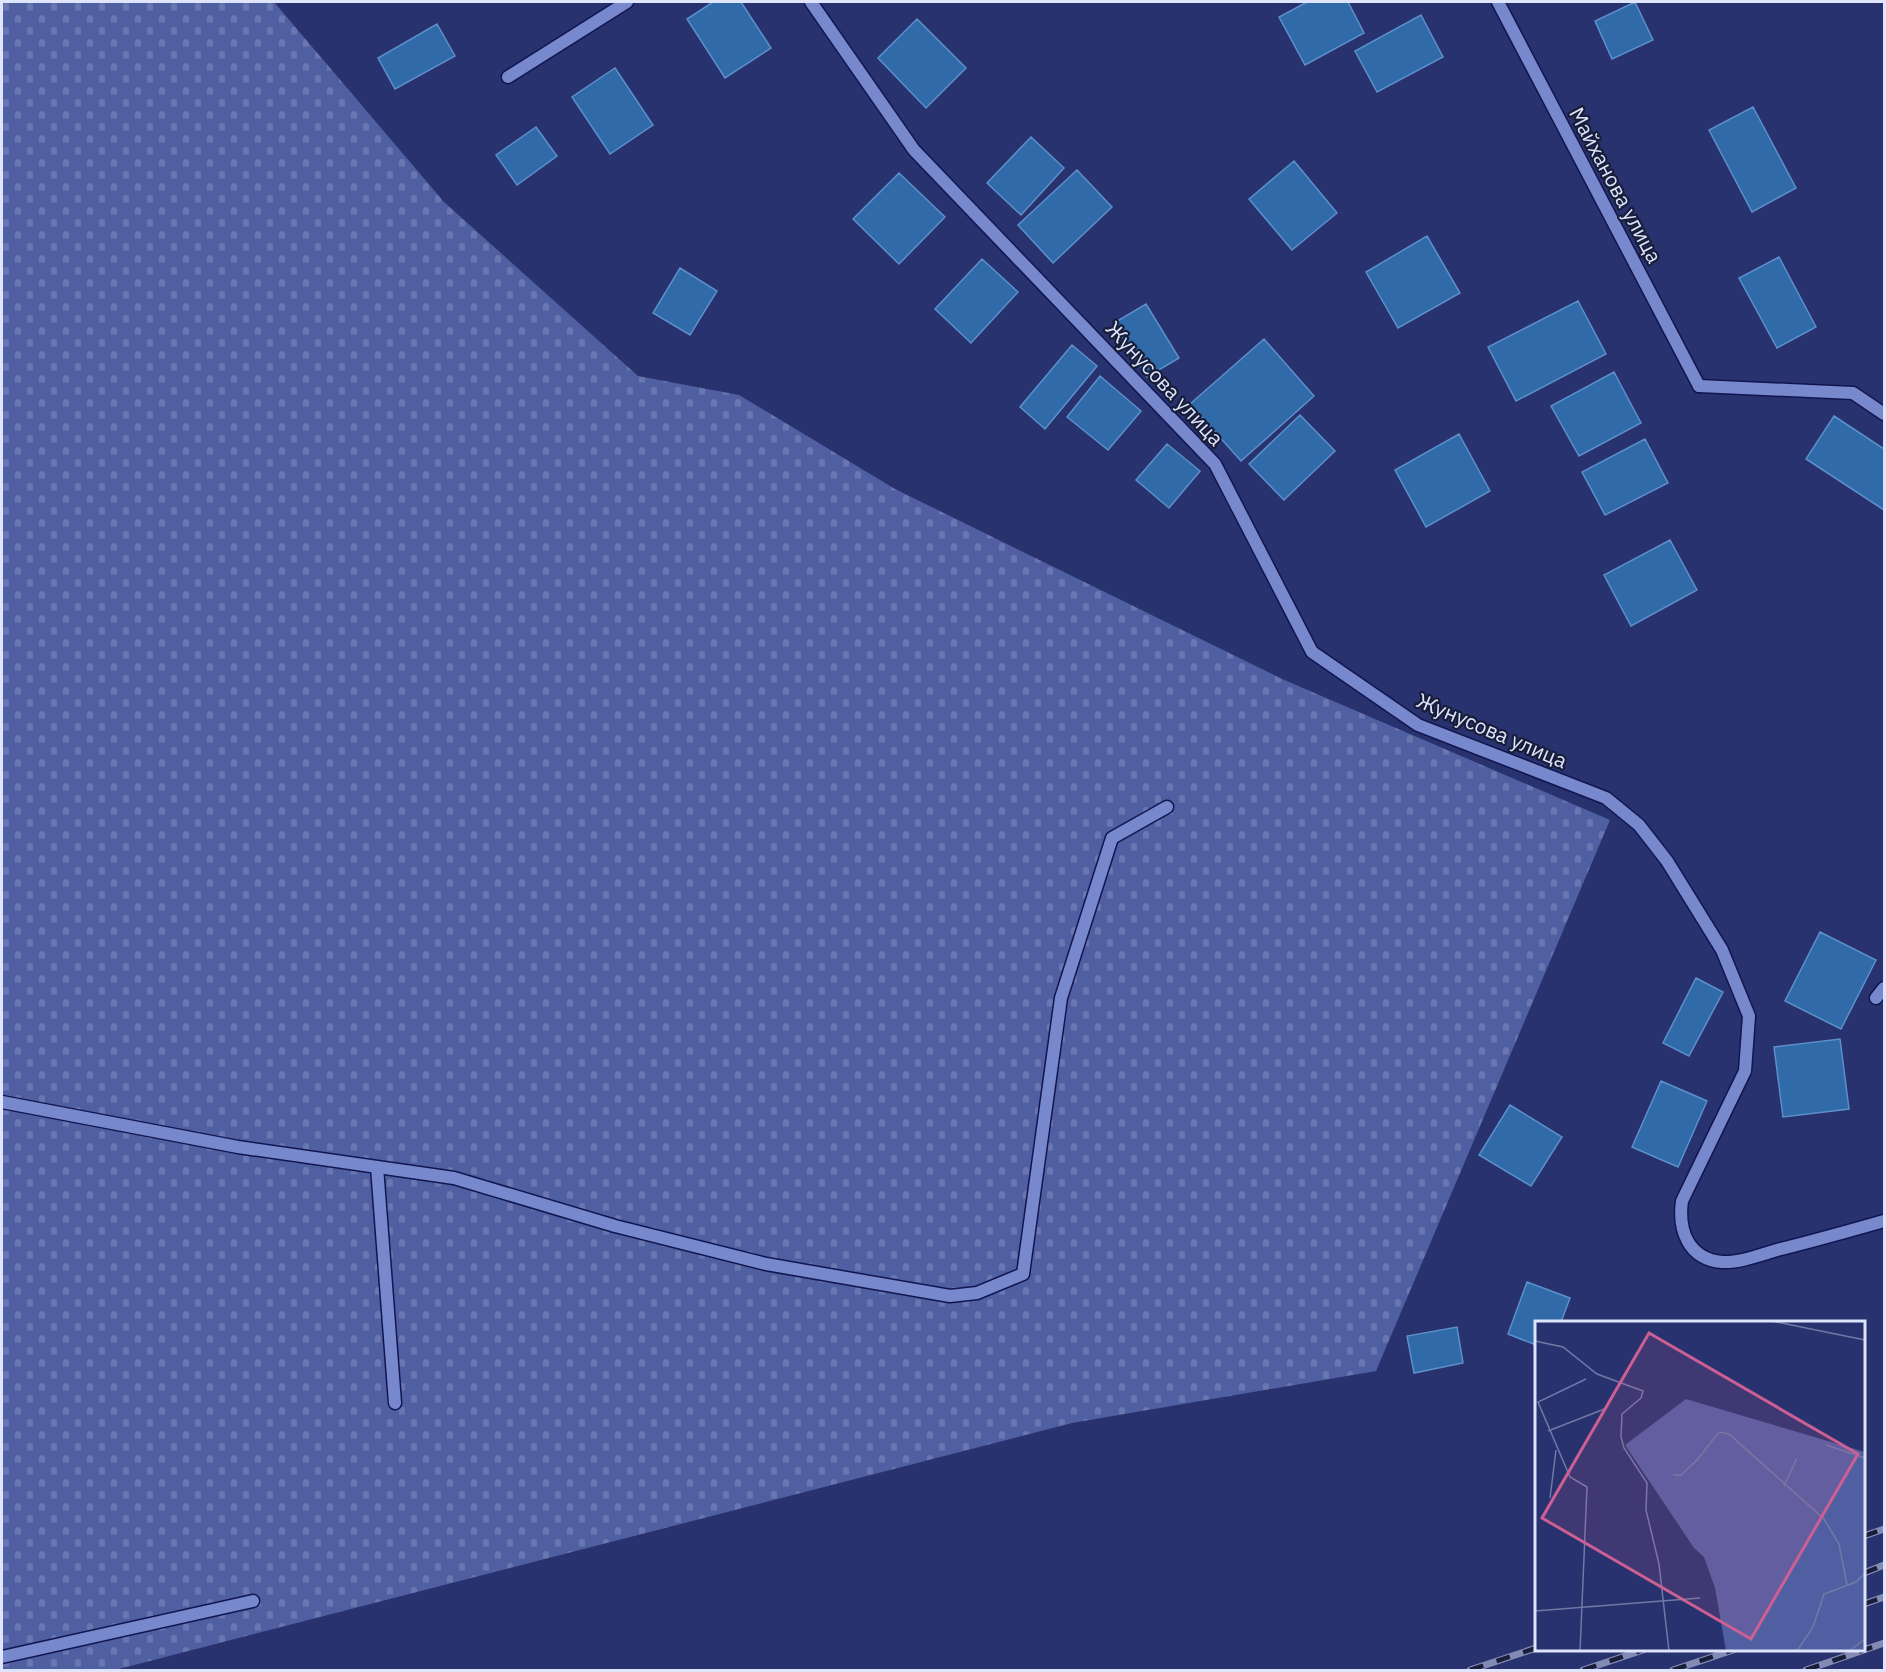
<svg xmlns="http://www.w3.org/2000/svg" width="1886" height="1672" font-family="'IBM Plex Sans',sans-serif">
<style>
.cemetery{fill:url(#cemetery-stones)}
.building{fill:#316aa8;stroke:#5d90cb;stroke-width:1.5}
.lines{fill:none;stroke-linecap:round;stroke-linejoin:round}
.lane-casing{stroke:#121650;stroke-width:15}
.street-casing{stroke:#121650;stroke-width:15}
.lane{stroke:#78c;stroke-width:12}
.street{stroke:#78c;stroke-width:12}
.rail-casing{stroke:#838bb5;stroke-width:7}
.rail{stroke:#181e39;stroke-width:4.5;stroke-dasharray:14;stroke-linecap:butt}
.labels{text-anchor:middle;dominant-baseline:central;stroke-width:4.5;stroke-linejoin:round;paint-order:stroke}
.street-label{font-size:21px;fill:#dee4fb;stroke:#181e39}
.inset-road{fill:none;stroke:#7179a6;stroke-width:1.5}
.view{fill:#cc5f93;fill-opacity:0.15;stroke:#cc5f93;stroke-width:3}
.inset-edge{fill:none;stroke:#dee4fb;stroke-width:3}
</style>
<defs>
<pattern id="cemetery-stones" width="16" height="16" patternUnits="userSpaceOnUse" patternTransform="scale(1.5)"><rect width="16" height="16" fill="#505fa1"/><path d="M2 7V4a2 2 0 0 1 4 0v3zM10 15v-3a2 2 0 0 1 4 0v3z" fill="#6976af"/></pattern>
</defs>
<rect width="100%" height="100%" fill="#28326e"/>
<path class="cemetery" d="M2 2H274L444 202 638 376 739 395 895 489 1282 679 1610 820 1376 1371 1072 1423 115 1670H2Z"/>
<path class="building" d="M713 2H741L771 48 725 78 687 19Z
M1307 2H1348L1364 33 1305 65 1279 17Z
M1635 2 1653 40 1612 59 1595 21Z
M1421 15 1443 57 1377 92 1355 51Z
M917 19 966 68 926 108 878 58Z
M437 24 455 56 395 89 378 58Z
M615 68 653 125 610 154 572 97Z
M1753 107 1796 188 1752 212 1709 130Z
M536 127 557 156 517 185 496 155Z
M1031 137 1064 168 1021 215 987 183Z
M1294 161 1337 213 1292 250 1249 199Z
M1077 170 1112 207 1053 263 1018 225Z
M899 173 945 217 899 264 853 219Z
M1427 236 1460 293 1398 328 1366 272Z
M1779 257 1816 327 1777 348 1739 278Z
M982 259 1018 292 971 343 935 309Z
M680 268 717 291 690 335 653 313Z
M1578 301 1606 354 1516 401 1488 347Z
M1146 304 1179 358 1147 377 1114 323Z
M1264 339 1314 396 1241 461 1190 404Z
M1072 345 1097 366 1045 429 1020 407Z
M1614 372 1641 423 1579 456 1551 406Z
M1100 376 1141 411 1108 450 1067 417Z
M1300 415 1335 451 1284 500 1249 464Z
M1834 416 1884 449V510L1806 459Z
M1459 434 1490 491 1426 527 1395 470Z
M1645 439 1668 483 1605 515 1582 472Z
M1167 444 1200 471 1169 508 1136 480Z
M1670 540 1697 590 1631 626 1604 575Z
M1820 932 1876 960 1841 1029 1785 1001Z
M1696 978 1723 992 1689 1056 1663 1043Z
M1840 1039 1849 1109 1783 1117 1774 1047Z
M1661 1081 1707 1101 1678 1167 1632 1147Z
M1510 1105 1562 1137 1531 1186 1479 1155Z
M1527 1282 1570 1298 1561 1322H1536V1345L1508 1334Z
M1457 1327 1463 1363 1414 1373 1407 1336Z"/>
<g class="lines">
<defs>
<path id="lane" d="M1699 386 1853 393 1884 414
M1876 998 1884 988
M2 1102 238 1147 454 1178 615 1226 766 1264 950 1296 977 1293 1023 1274 1061 998 1112 838 1167 807
M377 1167 395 1403
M2 1657 253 1601"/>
<path id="street" d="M811 2 914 150 1215 464 1312 652 1418 725 1606 798 1639 825 1667 861 1722 950 1749 1016 1745 1071 1682 1201C1678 1230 1688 1259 1722 1262 1739 1263 1760 1255 1777 1250 1813 1241 1849 1231 1884 1221
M1498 2 1699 386
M508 77 627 2"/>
</defs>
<use href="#lane" class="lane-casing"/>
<use href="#street" class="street-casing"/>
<use href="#lane" class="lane"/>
<use href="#street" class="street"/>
<defs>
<path id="rail" d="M1864 1536 1884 1529
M1864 1573 1884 1565
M1864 1604 1884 1597
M1470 1670 1536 1648
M1583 1670 1643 1650
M1673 1670 1733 1650
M1806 1670 1884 1643"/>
</defs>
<use href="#rail" class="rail-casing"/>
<use href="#rail" class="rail"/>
</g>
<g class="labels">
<g class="street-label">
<text transform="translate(1616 185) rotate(62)">Майханова улица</text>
<text transform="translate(1165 383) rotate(47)">Жунусова улица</text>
<text transform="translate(1492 730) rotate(23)">Жунусова улица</text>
</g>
</g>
<g transform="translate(1535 1321)">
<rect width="330" height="330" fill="#28326e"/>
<path d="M151 78 330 131V330H191L180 267 169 236 159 227 90 124Z" fill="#505fa1"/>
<path class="inset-road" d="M237 0 330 19M0 20 28 26 62 53 108 70 106 77 87 93 86 116 89 127 112 162 111 189 124 243 134 330M13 110 72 87M291 124 330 137M138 154H146L162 139 184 111 194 113 289 198 304 223 312 264M249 165 262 137M15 177 21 129M0 290 165 277M45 330 52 166 35 156 3 81 51 58M262 330 278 306 289 273 321 261 330 252M314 330 330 318"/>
<path class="view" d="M114 12 323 133 216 318 7 197Z"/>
<rect width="330" height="330" class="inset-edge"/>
</g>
<rect width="1886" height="1672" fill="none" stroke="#dee4fb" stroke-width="6"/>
</svg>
